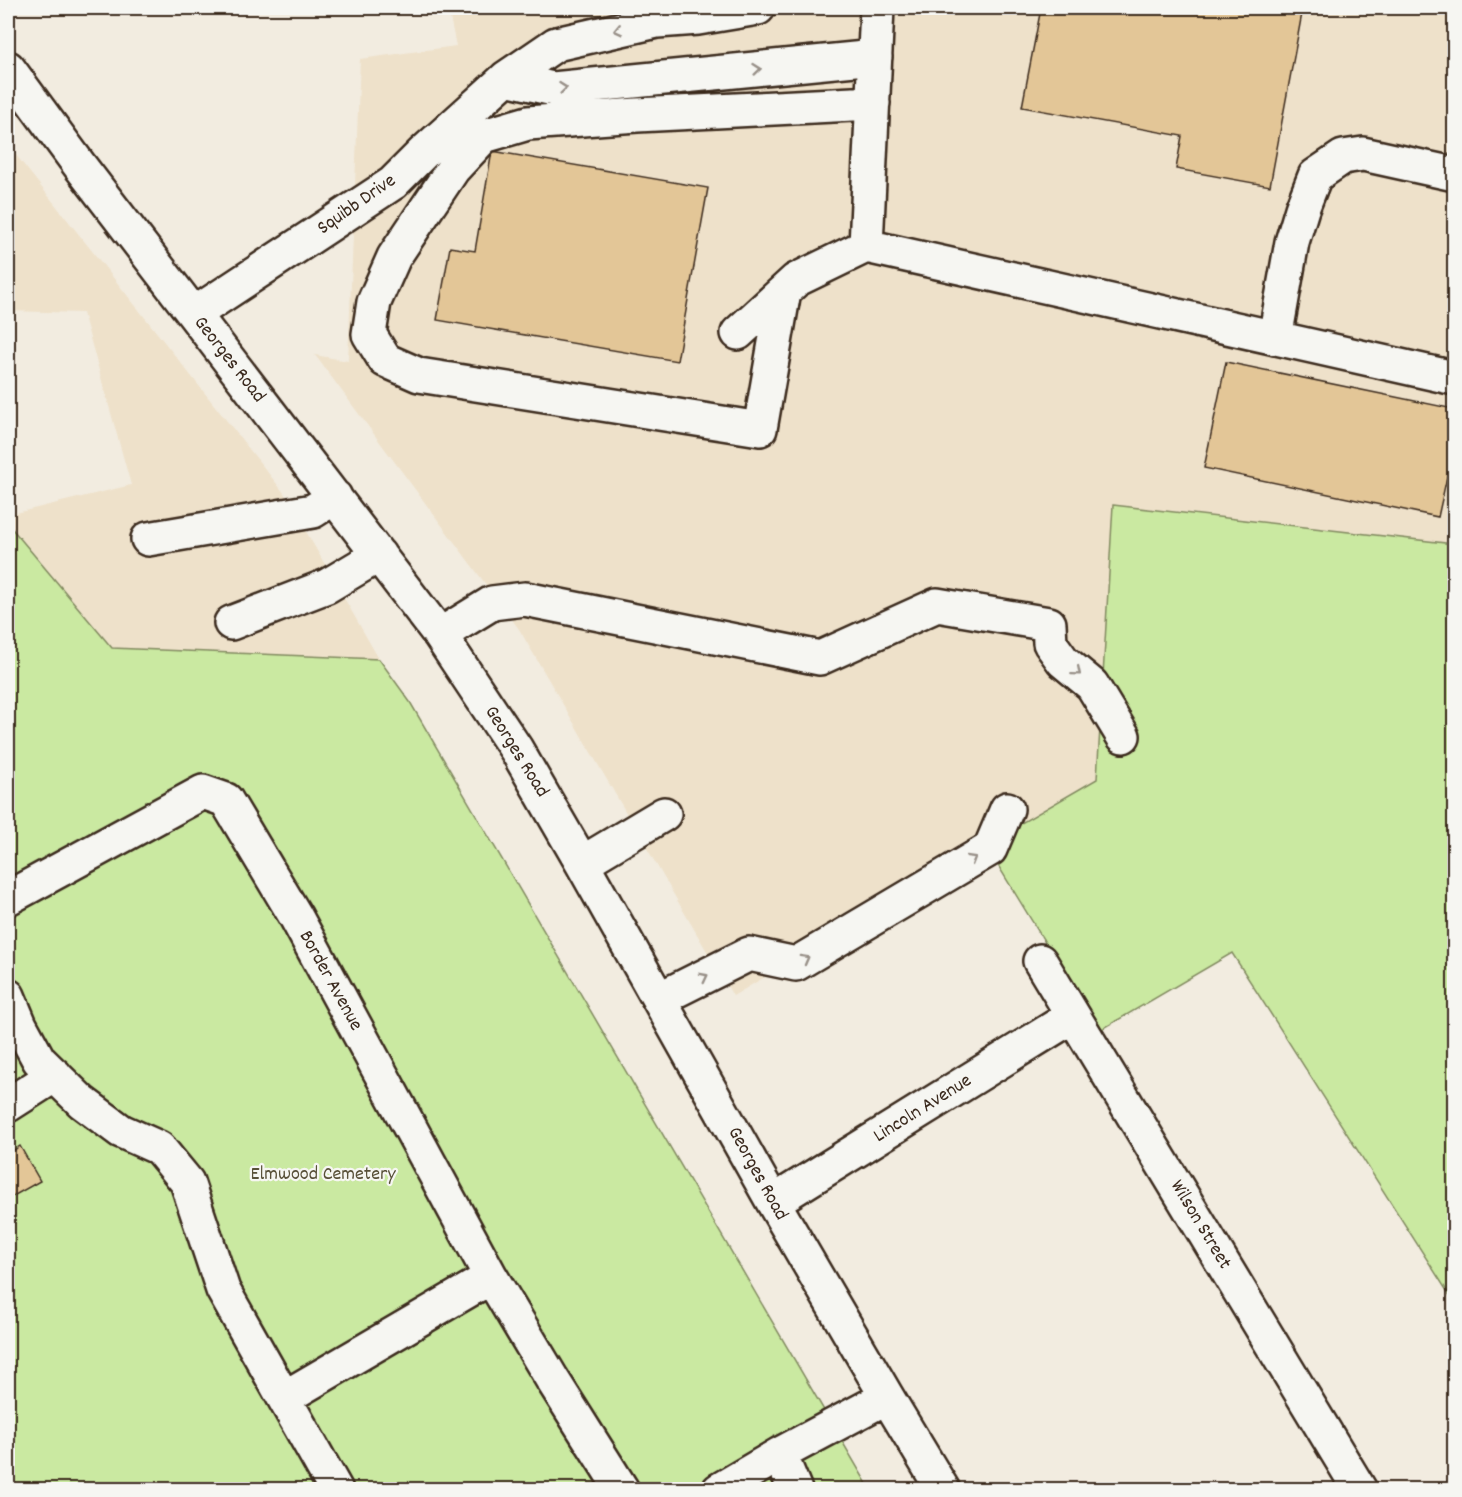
<svg xmlns="http://www.w3.org/2000/svg" width="1462" height="1497" font-family="Dekko,sans-serif">
<style>
.built{fill:#eee1ca}
.green{fill:#cae9a1;stroke:#828a60;stroke-width:1.5}
.building{fill:#e3c697;stroke:#3b2a1e;stroke-width:1.5}
.lines{fill:none;stroke-linecap:round;stroke-linejoin:round}
.minor-casing{stroke:#3b2a1e;stroke-width:38}
.minor{stroke:#f6f6f2;stroke-width:33}
.oneway{stroke:#989088}
.labels{text-anchor:middle;dominant-baseline:central;stroke-width:4.5;stroke-linejoin:round;paint-order:stroke}
.street-label{font-size:20px;fill:#3b2a1e;stroke:#f6f6f2}
.park-label{font-size:20px;fill:#585038;stroke:#f6f6f2}
</style>
<rect width="100%" height="100%" fill="#f2ece0"/>
<filter id="ink" filterUnits="userSpaceOnUse"><feTurbulence type="fractalNoise" baseFrequency=".0167" numOctaves="2"/><feDisplacementMap in="SourceGraphic" scale="12" xChannelSelector="R" yChannelSelector="G"/><feConvolveMatrix kernelMatrix="1 2 1 2 8 2 1 2 1" color-interpolation-filters="sRGB"/></filter>
<g filter="url(#ink)">
<path class="built" d="M448 8H1454V544L1113 506 1097 779 733 996 519 629 315 355 348 361 360 59 456 46Z
M8 145 284 493 379 659 112 648 8 524V515L131 485 83 313 8 311Z"/>
<path class="green" d="M1113 505 1454 544V1302L1232 953 1099 1031 985 844 1097 779Z
M8 524 112 648 379 659 410 702 870 1489H8Z"/>
<path class="building" d="M1041 8H1303L1270 186 1176 169 1182 136 1022 107Z
M492 151 708 188 677 361 437 320 450 247 475 251Z
M1226 362 1454 409V473L1448 472 1438 517 1204 468Z
M20 1146 40 1181 8 1199V1154Z"/>
<g class="lines">
<defs>
<path id="minor" d="M8 68 80 166 440 635 516 749 582 863 773 1202 887 1397 943 1490
M506 78 553 89 875 57
M866 246 877 8
M784 291 760 429 419 375 385 360 369 334 374 302 394 257 453 169 484 136 528 123 637 115 873 103
M194 314 393 183 424 152 506 78 556 44 657 21 698 18 758 8
M738 333 796 280 866 246 1454 378
M1275 338 1292 242 1302 209 1315 176 1343 157 1363 154 1454 174
M148 539 313 511 335 497
M231 623 327 586 379 555
M440 635 492 603 525 599 820 658 937 605 1049 624 1050 643 1063 661 1092 685 1123 736
M582 863 664 814
M8 898 203 792 226 800 296 917 491 1277 552 1379 622 1490
M1040 961 1360 1490
M8 996 20 1025 39 1060 82 1102 121 1131 159 1148 187 1182 223 1290 336 1490
M659 999 749 954 796 964 990 849 1007 809
M8 1105 55 1075
M773 1202 1073 1016
M284 1398 491 1277
M780 1454 795 1490
M719 1490 780 1454 887 1397"/>
</defs>
<use href="#minor" class="minor-casing"/>
<use href="#minor" class="minor"/>
</g>
<defs><path id="oneway-chevron" d="M-2-3.5L2.5 0L-2 3.5" fill="none" stroke-width="1.6" stroke-linecap="round" stroke-linejoin="round" transform="scale(1.5)"/></defs>
<g class="oneway">
<use href="#oneway-chevron" transform="translate(618 30) rotate(167)"/>
<use href="#oneway-chevron" transform="translate(757 69) rotate(-6)"/>
<use href="#oneway-chevron" transform="translate(563 88) rotate(-6)"/>
<use href="#oneway-chevron" transform="translate(1077 672) rotate(40)"/>
<use href="#oneway-chevron" transform="translate(972 859) rotate(-31)"/>
<use href="#oneway-chevron" transform="translate(805 959) rotate(-29)"/>
<use href="#oneway-chevron" transform="translate(704 977) rotate(-27)"/>
</g>
</g>
<g class="labels">
<g class="street-label">
<text transform="translate(357 205) rotate(-35)">Squibb Drive</text>
<text transform="translate(229 360) rotate(52)">Georges Road</text>
<text transform="translate(516 752) rotate(58)">Georges Road</text>
<text transform="translate(330 981) rotate(61)">Border Avenue</text>
<text transform="translate(923 1109) rotate(-32)">Lincoln Avenue</text>
<text transform="translate(757 1174) rotate(61)">Georges Road</text>
<text transform="translate(1200 1225) rotate(59)">Wilson Street</text>
</g>
<g class="park-label">
<text x="323" y="1175">Elmwood Cemetery</text>
</g>
</g>
<rect width="1462" height="1497" fill="none" stroke="#f6f6f2" stroke-width="30"/>
<rect x="15" y="15" width="1432" height="1467" fill="none" stroke="#3b2a1e" stroke-width="2" filter="url(#ink)"/>
</svg>
